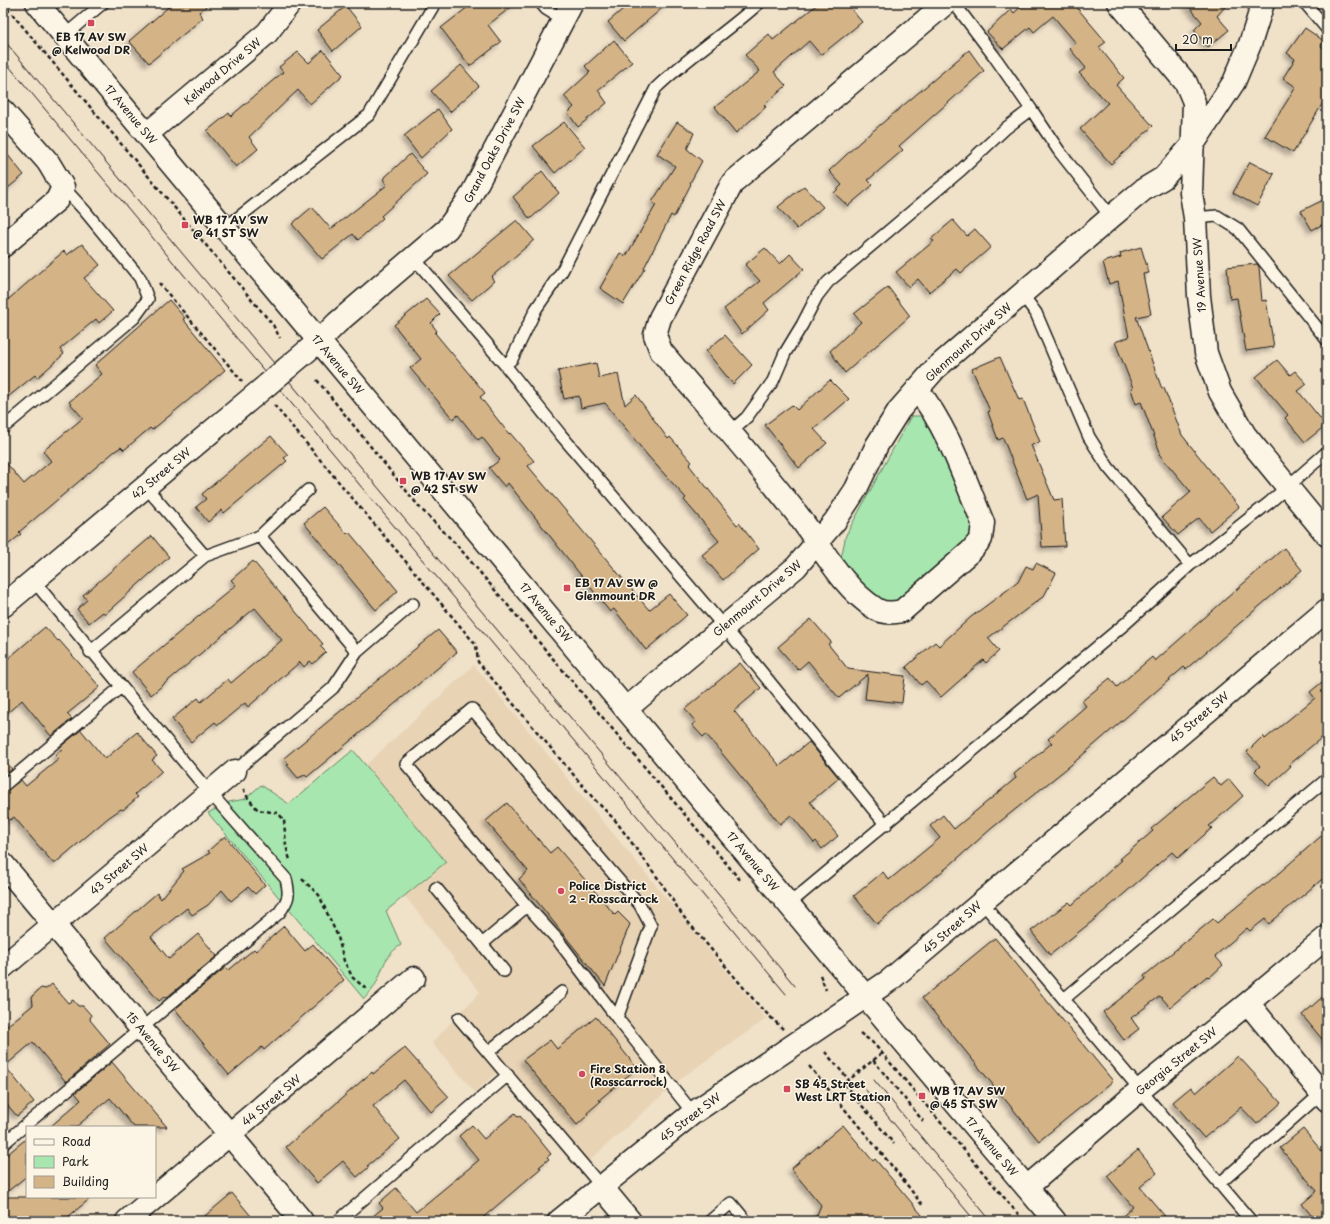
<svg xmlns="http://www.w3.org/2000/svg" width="1330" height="1224" font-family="'Playpen Sans',sans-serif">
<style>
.built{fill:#e8d3b5}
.green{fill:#a7e7af;stroke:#628266}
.building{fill:#d4b387;stroke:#1c1c1c;filter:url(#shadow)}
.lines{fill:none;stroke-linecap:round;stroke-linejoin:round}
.lane-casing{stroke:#1c1c1c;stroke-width:14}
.street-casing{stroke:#1c1c1c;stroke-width:25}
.secondary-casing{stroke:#1c1c1c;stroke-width:25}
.path{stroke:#1c1c1c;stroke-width:2.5;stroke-dasharray:4 3;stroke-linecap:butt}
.lane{stroke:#fcf5e5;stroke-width:11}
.street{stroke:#fcf5e5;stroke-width:22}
.secondary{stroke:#fcf5e5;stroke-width:22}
.tram{stroke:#1c1c1c;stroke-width:1}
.street-bridge-casing{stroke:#1c1c1c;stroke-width:25;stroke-linecap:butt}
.street-bridge{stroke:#fcf5e5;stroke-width:22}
.poi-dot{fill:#d1495b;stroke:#fcf5e5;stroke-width:1.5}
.labels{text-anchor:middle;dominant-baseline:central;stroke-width:3;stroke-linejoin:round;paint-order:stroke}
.poi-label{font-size:11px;font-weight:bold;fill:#1c1c1c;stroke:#fcf5e5;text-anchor:start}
.street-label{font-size:11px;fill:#1c1c1c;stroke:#fcf5e5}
</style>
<defs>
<filter id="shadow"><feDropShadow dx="-3.5" dy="3.5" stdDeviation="2" flood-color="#0004"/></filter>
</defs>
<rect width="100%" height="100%" fill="#f0e1c9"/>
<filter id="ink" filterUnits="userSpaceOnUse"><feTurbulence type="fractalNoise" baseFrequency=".025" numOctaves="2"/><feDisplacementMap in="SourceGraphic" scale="8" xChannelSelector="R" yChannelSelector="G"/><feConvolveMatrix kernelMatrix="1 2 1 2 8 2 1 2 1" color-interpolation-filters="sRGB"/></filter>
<g filter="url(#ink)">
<path class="built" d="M474 665 766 1019 684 1076 584 1165 498 1072 475 1092 432 1043 480 992 405 896 446 862 366 765Z"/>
<path class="green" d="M911 416H920L928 420 976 528 972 539 895 604H885L867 590 840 563 846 535Z
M353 750 446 862 386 911 401 945C382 957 384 970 374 987 372 991 367 995 364 999L208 813 229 802 245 799 261 785 289 804Z"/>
<path class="building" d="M173 3H210L199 12 203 18 149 63 129 41Z
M473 3H516L488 25 501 42 470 66 441 28Z
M630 3H668L624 41 608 22Z
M819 3H846L862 22 821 55 809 41 774 72 786 86 764 105 766 107 736 133 715 107 760 71 745 55 769 34 773 40Z
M1025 3H1073L1106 42 1099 47 1124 78 1116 85 1153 126 1111 164 1080 129 1108 103 1079 73 1086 68 1070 49 1076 43 1053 16 1034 32 1030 27 1003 49 987 32 1011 9 1014 13Z
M1186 3H1228L1217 16 1229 30 1208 47 1194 30 1202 22Z
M346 6 362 26 333 51 317 30Z
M1305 28 1324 41 1321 46 1327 51V96L1293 153 1265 136 1296 87 1283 78 1295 59 1287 53Z
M614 40 632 62 598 90 607 103 578 127 568 113 574 107 564 96 590 72 585 66Z
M323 50 343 75 310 104 298 90 249 137 258 149 236 167 207 131 229 113 231 116 283 72 279 67 298 52 309 63Z
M969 50 984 71 899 146 903 150 868 180 873 185 848 206 834 193 842 185 829 171 861 141Z
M461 65 479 86 450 112 431 91Z
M438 109 452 129 421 158 404 136Z
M564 122 585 147 555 173 533 146Z
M677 122 694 133 687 149 702 161 690 183 691 184 674 217 671 215 644 268H645L623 304 600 288 620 253 626 256 656 205 652 202 675 166 657 154Z
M3 149 24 175 3 192Z
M410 154 427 174 381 216 383 218 358 240 353 234 322 259 292 224 312 207 331 229 387 185 383 179Z
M1250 162 1274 174 1257 206 1233 193Z
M542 171 559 193 530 219 513 197Z
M804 186 823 207 797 229 778 207Z
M1327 198V222L1312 230 1301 211Z
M517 220 534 240 491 277 494 281 472 300 449 276Z
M953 220 967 236 975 229 991 247 961 273 957 269 929 292 918 279 909 287 896 272 934 241 931 239Z
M82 244 100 265 84 278 113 311 99 323 96 319 60 349 64 354 37 378 35 375 3 401V304L64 251 67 255Z
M1141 247 1149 273 1143 274 1151 314 1136 317 1162 389 1164 388 1182 435 1239 507 1210 531 1199 518 1178 535 1162 517 1191 492 1159 454 1160 452 1141 402 1136 404 1131 389 1133 388 1115 342 1129 337 1118 281 1109 284 1103 262 1121 257 1120 253Z
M765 248 780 264 790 254 804 269 764 303 769 310 742 334 724 309 760 281 745 265Z
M1257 264 1259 267 1262 301 1266 300 1274 347 1246 351 1237 298 1230 299 1227 267Z
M888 287 910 316 845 373 830 351 861 322 854 314Z
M426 299 440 314 431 323 437 331 435 333 485 393 480 397 509 434 510 433 534 461 528 466 649 610 669 594 687 615 646 650 614 609 610 612 508 483 505 487 489 468 500 460 482 437 478 440 458 415 453 419 410 368 421 359 394 325Z
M169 300 185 318 183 319 225 370 152 430 150 428 124 450 121 447 115 451 19 532 21 534 3 549V459L24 484 51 461 43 451 83 418 69 402 102 374 95 365Z
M725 335 752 365 733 384 706 351Z
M1000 357 1019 400 1023 399 1040 442 1031 445 1054 500 1062 499 1065 546 1042 547 1038 494 1027 499 1003 438 998 440 988 412 990 411 972 369Z
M1277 360 1290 375 1295 371 1307 384 1298 391 1326 425 1305 442 1285 418 1288 415 1256 377Z
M596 363 599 378 618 374 625 405 636 395 668 439 670 437 692 462 689 465 737 525 739 523 759 549 723 580 702 555 719 541 684 500 686 498 648 456 605 403 581 408 579 396 564 399 558 371Z
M830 380 849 399 814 429 827 443 799 468 765 425 792 405 797 410Z
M271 436 288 455 284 458 287 461 224 513 222 510 208 522 196 507 206 499 202 494Z
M323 507 347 534 349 532 398 591 376 610 304 523Z
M152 536 169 557 105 614 103 612 89 623 77 609 87 600 83 595Z
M1284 548 1302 570 1186 669 1184 667 1071 765 992 828 950 865 877 924 854 896 883 872 889 880 940 838 930 826 943 815 954 829 1016 778 1014 774 1052 743 1048 739 1086 706 1082 701 1110 678 1117 687 1152 657 1155 661Z
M253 561 323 644 320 646 326 652 313 664 310 661 304 667 300 662 248 707 245 703 218 725 215 722 191 742 172 719 198 698 201 702 228 679 231 683 282 640 255 608 151 695 132 672 236 585 231 580Z
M1036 563 1056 573 1044 596 988 638 999 651 986 663 983 660 941 697 926 681 921 685 906 667 935 642 939 646 971 617 1018 582 1026 566 1033 569Z
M811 619 831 642 828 644 848 669 905 676 902 703 865 699 868 674 839 698 808 661 798 670 778 647Z
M45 627 58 641 59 640 100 687 67 714 72 719 51 736 22 700 3 717V663Z
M438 630 457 652 307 777 305 775 298 778 287 765 289 764 284 758Z
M740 663 761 688 734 711 780 766 809 742 839 778 810 802 838 836 822 849 816 841 814 843 791 815 780 824 706 734 703 737 692 725 696 722 685 709Z
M1327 678V733L1289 765 1291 766 1269 786 1255 771 1260 766 1247 752 1263 736 1265 739 1315 698 1310 692Z
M81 730 105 759 137 732 157 756 152 760 162 771 135 794 138 797 123 810 121 809 108 818 54 864 14 817 10 820 3 812V793L21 780 26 786 59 759 55 755 62 749 60 747Z
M3 758 12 769 3 777Z
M1213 777 1221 786 1229 779 1243 796 1209 826 1212 828 1178 858 1172 852 1095 919 1050 955 1031 931 1069 902 1072 905 1122 860 1120 859 1153 831 1151 829Z
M507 803 550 853 557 847 615 915 618 912 630 924 605 986 519 879 528 871 486 821Z
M1327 831V875L1269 924 1265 919 1250 931 1247 928 1215 956 1223 965 1209 978 1207 976 1170 1007 1160 996 1131 1018 1139 1029 1124 1040 1103 1012 1146 979 1144 976 1213 919 1217 923 1263 885 1264 886Z
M225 836 265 885 255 894 248 887 231 901 222 890 208 905 192 915 187 908 151 937 169 959 198 934 217 956 166 998 164 997 159 1001 105 938 157 893 161 899 184 871 182 869 210 853 208 851Z
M284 926 305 951 313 944 344 980 264 1050 262 1047 229 1075 175 1009 226 967 229 970 254 949 256 951Z
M995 938 1113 1081 1039 1141 922 998Z
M52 984 68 1003 73 1000 78 1006H83L91 1015 90 1020 110 1044 66 1082 33 1042 5 1066 34 1102 17 1116 3 1100V1029L33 1005 32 996 41 988 46 989Z
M1327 993V1045L1302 1015Z
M596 1017 637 1068 599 1100 601 1101 587 1113 588 1115 577 1125 523 1060 550 1040 557 1049Z
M405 1048 449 1097 431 1112 404 1080 373 1106 400 1139 367 1166 369 1167 357 1177 343 1161 317 1183 286 1147 372 1072 373 1074Z
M1238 1056 1281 1103 1257 1124 1241 1107 1204 1138 1173 1102 1191 1087 1196 1093Z
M112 1062 167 1127H134L110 1098 76 1127H50L81 1100 75 1093Z
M515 1113 518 1117 520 1116 551 1154 547 1157 549 1159 539 1167 541 1168 479 1221H367L383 1208 379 1203 396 1188 416 1212 479 1160 459 1136 472 1125 484 1139Z
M843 1125 873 1161 875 1159 927 1221H835L833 1218 815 1220 821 1205 791 1169Z
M1303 1129 1327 1157V1221H1316L1302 1204 1317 1191 1280 1148Z
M27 1138V1176L3 1195V1158Z
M1138 1150 1157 1173 1140 1187 1169 1221H1117L1133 1207 1107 1176Z
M232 1193 255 1221H199Z
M3 1197H92L63 1221H3Z"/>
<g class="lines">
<defs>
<path id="lane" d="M541 3 546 9 564 20
M954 3 994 56 1031 109
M1305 3 1327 29
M64 36 103 3
M1195 218 1217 216 1238 229 1327 340
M225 228 369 115 435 3
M414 258 505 365 561 435 742 648 886 825
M1022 294 1036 313 1089 437 1108 467 1190 565
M505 365 512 359 536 309 562 271 656 88C688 57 726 33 759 3
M3 428 134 318 148 299 140 278 85 211 63 187
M729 433 747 417 773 381 785 353 802 325 817 296 828 282 961 170 1006 128 1031 109 1059 151 1111 217
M145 486 205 556
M260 536 357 652
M90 652 205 556 260 536 308 490
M235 771 333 688 357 652 413 604
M3 786 121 687
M436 888 482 944
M981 901 1251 1221
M789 904 1126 623 1190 565 1270 502 1327 452
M527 906 557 939 617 1018
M504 971 482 944 527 906 406 764 472 709 640 905 651 926 617 1018 693 1113
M1064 999 1327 779
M459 1018 601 1186
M488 1052 562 992
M3 1144 279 913C289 899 290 895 286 879L199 780 33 580
M1219 1184 1324 1091
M338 1221 508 1075
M710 1221 731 1203 746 1221"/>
<path id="street" d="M1119 3 1186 83 1194 102 1191 193 1195 218 1199 296 1206 353 1220 392 1245 435 1327 535
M3 111 48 162 63 187 57 200 3 246
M147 134 267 33 290 3
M287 368 319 341 337 323 447 229 469 199 572 3
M917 389C948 428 964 477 983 523L981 539 971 551 902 611C893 613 884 614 876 609 840 586 822 546 797 514 754 458 706 405 661 351L655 335 660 318 733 182 946 3
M3 606 267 385
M626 709 796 567 835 521 856 489 877 445 899 410 936 368 1111 217 1143 190 1163 178 1194 143 1234 82 1250 44 1263 3
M3 864 302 1221
M3 967 235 771
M1248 1003 1327 1100
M601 1186 630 1221
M1027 1187 1140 1090 1248 1003 1327 937
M127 1221 414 978"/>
<path id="secondary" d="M37 3 866 997 1055 1221
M559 1221 693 1113 890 980 1327 610"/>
</defs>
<use href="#lane" class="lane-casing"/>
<use href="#street" class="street-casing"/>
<use href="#secondary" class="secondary-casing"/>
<path class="path" d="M3 3 273 325 280 338
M159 283 242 381
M317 380 421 509 456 544 741 881
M274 405 476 645 478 662 594 799 615 820 660 881 683 916 760 1007 783 1029
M243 789 248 798 258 810 278 813 284 820 286 846 290 860
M302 879 319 895 338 937 344 961 353 978 368 990
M820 975 826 990
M860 1033 872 1042 882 1053 1024 1221
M825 1052 849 1080
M882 1053 844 1084 894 1144
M873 1060 923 1121
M809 1066 901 1177 923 1206"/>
<use href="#lane" class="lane"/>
<use href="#street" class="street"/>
<use href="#secondary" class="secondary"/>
<path class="tram" d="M3 39 795 986
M3 59 786 994
M874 1080 991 1221
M865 1089 975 1221"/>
<defs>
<path id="street-bridge" d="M267 385 287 368"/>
</defs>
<use href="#street-bridge" class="street-bridge-casing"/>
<use href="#street-bridge" class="street-bridge"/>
</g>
</g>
<g class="poi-dot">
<rect x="87" y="19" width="8" height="8" rx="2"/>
<rect x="181" y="221" width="8" height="8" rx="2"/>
<rect x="399" y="477" width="8" height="8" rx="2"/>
<rect x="563" y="584" width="8" height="8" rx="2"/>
<circle cx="561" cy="891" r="4"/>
<circle cx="582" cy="1074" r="4"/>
<rect x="783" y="1085" width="8" height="8" rx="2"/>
<rect x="918" y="1092" width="8" height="8" rx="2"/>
</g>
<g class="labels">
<g class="poi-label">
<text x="91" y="36" text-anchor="middle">EB 17 AV SW<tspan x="91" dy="13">@ Kelwood DR</tspan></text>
<text x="193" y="219">WB 17 AV SW<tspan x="193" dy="13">@ 41 ST SW</tspan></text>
<text x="411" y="475">WB 17 AV SW<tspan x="411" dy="13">@ 42 ST SW</tspan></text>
<text x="575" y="582">EB 17 AV SW @<tspan x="575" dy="13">Glenmount DR</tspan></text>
<text x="569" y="885">Police District<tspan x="569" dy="13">2 - Rosscarrock</tspan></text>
<text x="590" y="1068">Fire Station 8<tspan x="590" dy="13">(Rosscarrock)</tspan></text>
<text x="795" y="1083">SB 45 Street<tspan x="795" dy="13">West LRT Station</tspan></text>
<text x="930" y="1090">WB 17 AV SW<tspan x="930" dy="13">@ 45 ST SW</tspan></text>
</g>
<g class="street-label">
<text transform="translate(222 71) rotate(-40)">Kelwood Drive SW</text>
<text transform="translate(131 114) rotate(50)">17 Avenue SW</text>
<text transform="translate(494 150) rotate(-62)">Grand Oaks Drive SW</text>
<text transform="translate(695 252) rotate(-62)">Green Ridge Road SW</text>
<text transform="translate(1199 275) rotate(-94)">19 Avenue SW</text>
<text transform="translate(968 342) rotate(-42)">Glenmount Drive SW</text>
<text transform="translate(338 364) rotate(50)">17 Avenue SW</text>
<text transform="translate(161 473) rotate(-40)">42 Street SW</text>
<text transform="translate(757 598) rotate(-40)">Glenmount Drive SW</text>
<text transform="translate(546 612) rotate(50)">17 Avenue SW</text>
<text transform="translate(1199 717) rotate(-40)">45 Street SW</text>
<text transform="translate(753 861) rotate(50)">17 Avenue SW</text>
<text transform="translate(119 869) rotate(-40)">43 Street SW</text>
<text transform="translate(952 927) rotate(-41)">45 Street SW</text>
<text transform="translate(153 1042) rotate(50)">15 Avenue SW</text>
<text transform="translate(1176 1061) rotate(-39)">Georgia Street SW</text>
<text transform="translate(271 1100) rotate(-40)">44 Street SW</text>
<text transform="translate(690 1117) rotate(-37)">45 Street SW</text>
<text transform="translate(992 1146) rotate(50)">17 Avenue SW</text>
</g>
</g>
<rect width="1330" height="1224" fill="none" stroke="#fcf5e5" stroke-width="16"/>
<rect x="8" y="8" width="1314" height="1208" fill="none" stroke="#1c1c1c" stroke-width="1.5" filter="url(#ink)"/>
<rect x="26" y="1126" width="130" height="72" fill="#fcf5e5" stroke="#a29e95"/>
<rect x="34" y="1139" width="20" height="6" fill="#fcf5e5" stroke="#a29e95"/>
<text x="62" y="1146" font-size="12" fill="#1c1c1c">Road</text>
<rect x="34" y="1156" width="20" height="12" fill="#a7e7af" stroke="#a29e95"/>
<text x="62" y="1166" font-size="12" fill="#1c1c1c">Park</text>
<rect x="34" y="1176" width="20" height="12" fill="#d4b387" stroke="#a29e95"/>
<text x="62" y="1186" font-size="12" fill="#1c1c1c">Building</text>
<path d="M1176 44v6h55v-6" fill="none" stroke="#1c1c1c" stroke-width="2"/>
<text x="1182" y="44" font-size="12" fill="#1c1c1c" stroke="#fcf5e5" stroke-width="3" paint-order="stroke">20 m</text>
</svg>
